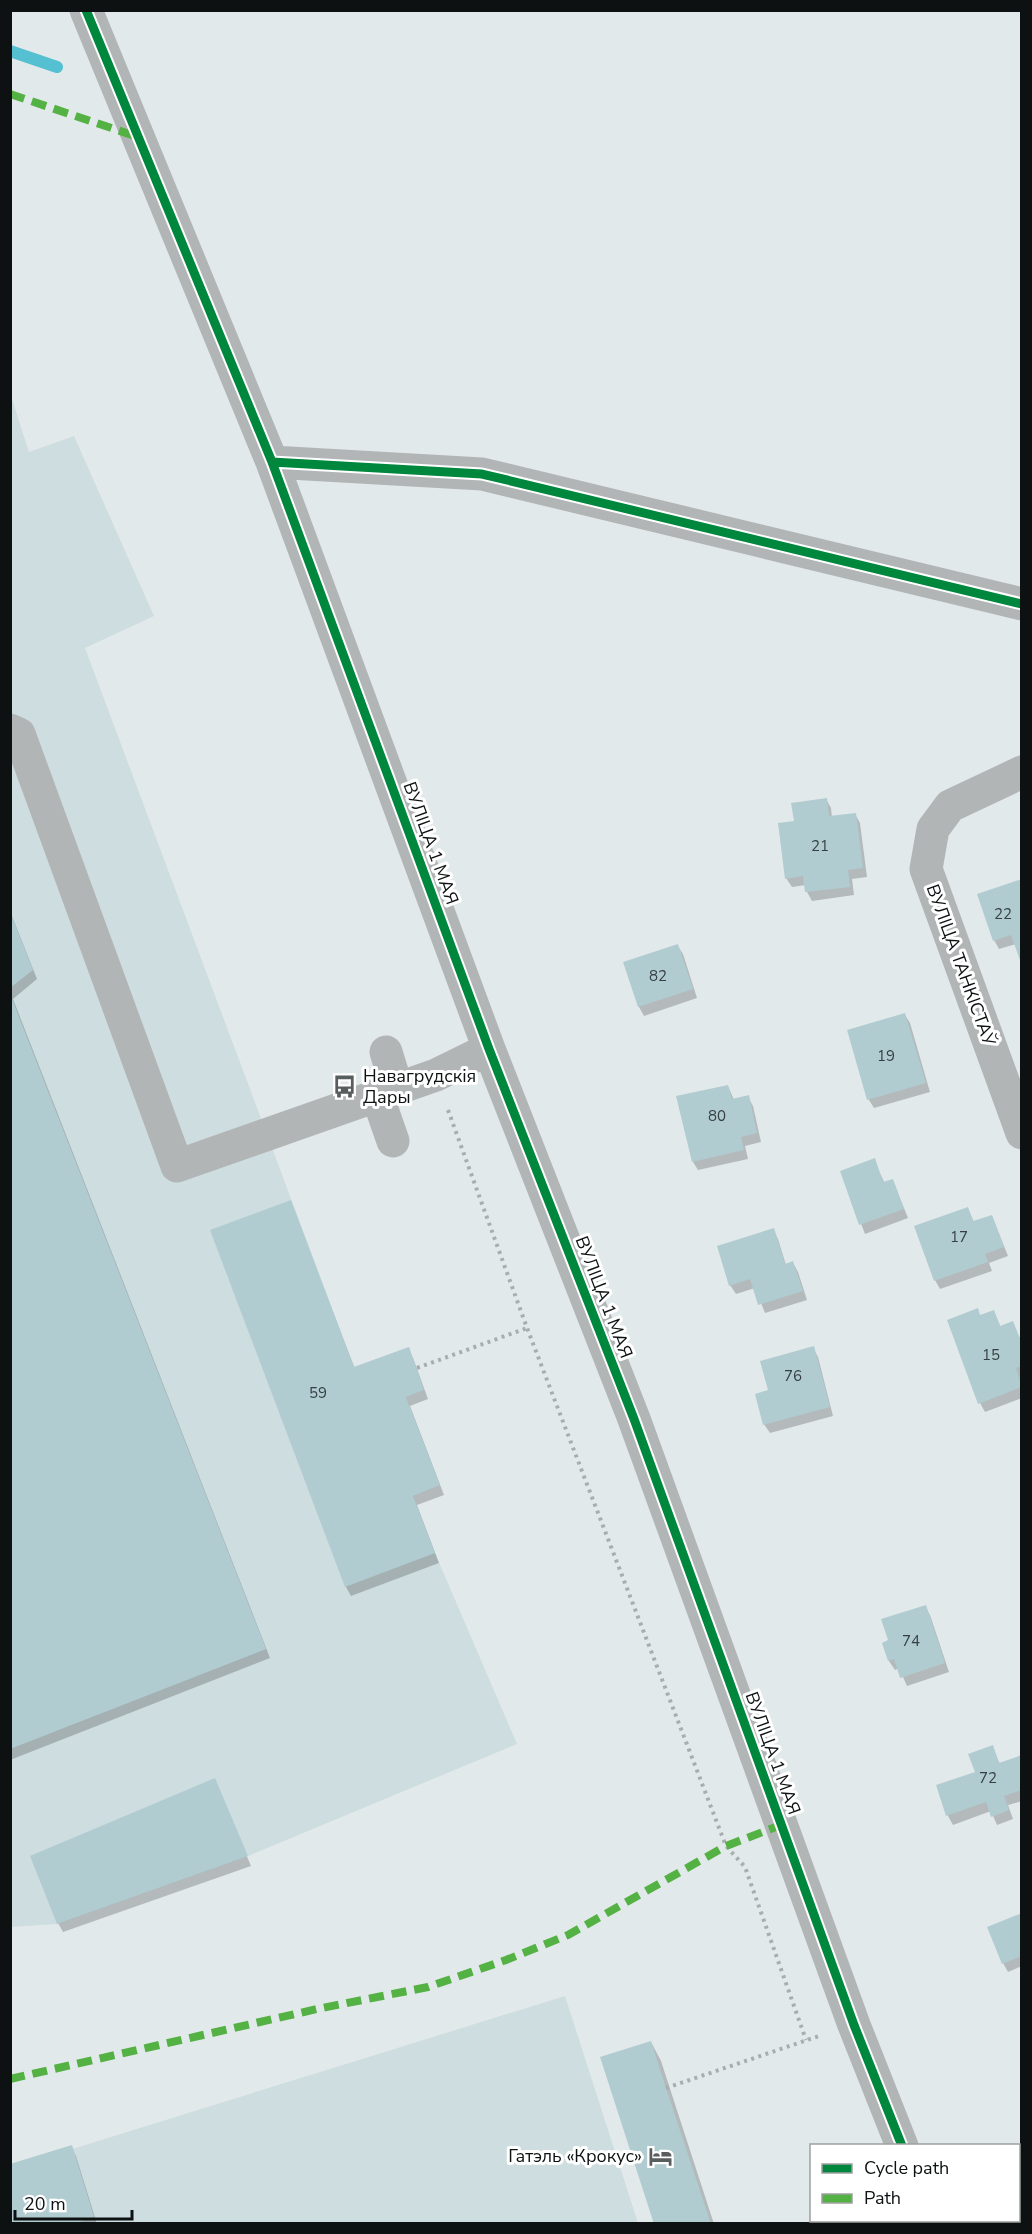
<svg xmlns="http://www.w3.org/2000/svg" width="1032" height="2234" font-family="'Nunito Sans',sans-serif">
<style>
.built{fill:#cedddf}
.shadow{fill:#0003}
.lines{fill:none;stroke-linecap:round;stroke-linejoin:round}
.stream{stroke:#55c0d1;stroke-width:12}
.building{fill:#b0ccd1}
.path{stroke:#aaadae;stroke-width:4;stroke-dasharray:3 4.5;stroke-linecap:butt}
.minor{stroke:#b2b5b5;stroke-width:33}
.quiet{stroke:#54b144;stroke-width:8;stroke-dasharray:15 8;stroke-linecap:butt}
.cycleway-casing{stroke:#fff;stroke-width:13}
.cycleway{stroke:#00873e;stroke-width:9}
.labels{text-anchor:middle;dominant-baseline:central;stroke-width:6;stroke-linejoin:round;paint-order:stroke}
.number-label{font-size:15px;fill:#364042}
.street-label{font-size:18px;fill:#0d1112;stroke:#fff}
.poi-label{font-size:18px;fill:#0d1112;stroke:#fff;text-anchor:start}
</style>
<rect width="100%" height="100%" fill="#e2e9ea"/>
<path class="built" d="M10 393 29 452 74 436 154 616 85 648 354 1367 409 1347 424 1390 406 1397 440 1485 413 1496 435 1553 517 1744 248 1856 57 1924 11 1927Z
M565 1996 638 2223 11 2224V2168Z"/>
<path class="shadow" d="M826 799 831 808 832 818 855 814 860 823 867 877 852 879 854 895 812 901 807 892 806 885 792 887 786 878 795 823Z
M1022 880 1016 944 999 949 994 940Z
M10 911 37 979 13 999 270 1658 10 1760Z
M677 945 683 954 697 998 644 1016 639 1007 625 963Z
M905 1015 910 1023 930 1092 874 1108 869 1100 849 1031Z
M728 1086 734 1100 748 1097 753 1106 761 1142 745 1146 748 1159 698 1170 693 1162Z
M874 1160 885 1184 893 1181 908 1218 865 1234 841 1172Z
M290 1202 355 1369 408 1349 413 1358 428 1399 410 1406 444 1495 417 1505 439 1563 351 1596 346 1587 212 1231Z
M968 1209 974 1222 992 1216 1008 1256 989 1263 992 1271 940 1289 935 1280Z
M773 1230 778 1239 786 1265 793 1263 798 1272 807 1300 765 1313 755 1288 736 1294 730 1285Z
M977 1310 981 1317 994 1312 1001 1328 1012 1323 1022 1342V1398L985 1412 980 1403Z
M813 1348 818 1357 833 1416 770 1433 764 1424 770 1391Z
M925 1607 930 1615 949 1672 907 1686 899 1668 895 1670 889 1661 883 1643 890 1641Z
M992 1747 1000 1764 1022 1757V1801L1008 1805 1013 1819 997 1825 991 1811 953 1825 948 1816 938 1786 977 1773Z
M215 1780 251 1866 63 1932 58 1923Z
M1022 1915V1966L1008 1972 1003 1963Z
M651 2042 661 2061 714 2224H656Z
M71 2147 76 2156 97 2224H10Z"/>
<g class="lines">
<path class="stream" d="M10 51 57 67"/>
</g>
<path class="building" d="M827 798 829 816 856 813 863 868 848 870 850 887 805 892 803 876 785 879 778 823 794 821 791 803Z
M1022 879V963H1021L1011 935 993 941 977 894Z
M10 912 33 970 10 988Z
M678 944 693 989 638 1007 623 962Z
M10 994 266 1649 10 1749Z
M905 1013 926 1083 867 1100 847 1030Z
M728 1085 732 1099 749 1095 757 1133 741 1137 744 1150 692 1162 676 1096Z
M875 1158 883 1182 893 1179 904 1209 859 1225 840 1171Z
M291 1200 354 1367 409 1347 424 1390 406 1397 440 1485 413 1496 435 1553 345 1587 210 1230Z
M968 1207 973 1221 992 1215 1004 1247 985 1254 988 1262 934 1281 914 1226Z
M774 1228 785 1264 793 1261 803 1291 758 1305 750 1279 729 1286 717 1246Z
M978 1308 980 1315 994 1310 1000 1326 1013 1321 1022 1344V1366L1016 1368 1022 1387 978 1404 947 1320Z
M814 1346 830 1407 763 1425 755 1394 768 1390 760 1361Z
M926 1605 945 1663 900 1678 894 1659 888 1661 882 1643 888 1640 881 1619Z
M993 1745 999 1763 1022 1755V1790L1004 1796 1009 1810 991 1817 986 1802 946 1816 936 1785 975 1772 968 1754Z
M215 1778 248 1856 57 1924 30 1856Z
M1022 1913V1956L1002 1964 987 1927Z
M651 2041 666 2088 711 2224H654L600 2057Z
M72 2145 94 2217 73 2224H10V2164Z"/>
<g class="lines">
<path class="path" d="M448 1110 527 1328 726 1846 745 1867 806 2040
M417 1368 527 1328
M666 2088 819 2036"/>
<path class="minor" d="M86 10 272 462 489 1049 634 1419 854 2025 902 2146
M272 462 482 474 1022 604
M10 730 19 734 177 1166 436 1075 489 1049
M1022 772 950 806 933 829 926 869 1022 1133
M386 1052 397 1088
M377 1095 393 1141
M932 2220 933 2224"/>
<path class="quiet" d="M10 94 138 137
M10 2079 317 2009 428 1987 506 1960 568 1935 726 1846 781 1825"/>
<defs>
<path id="cycleway" d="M86 10 272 462 489 1049 634 1419 854 2025 902 2146
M272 462 482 474 1022 604"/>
</defs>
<use href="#cycleway" class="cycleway-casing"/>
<use href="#cycleway" class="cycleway"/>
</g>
<defs>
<symbol id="bus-bare" viewBox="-9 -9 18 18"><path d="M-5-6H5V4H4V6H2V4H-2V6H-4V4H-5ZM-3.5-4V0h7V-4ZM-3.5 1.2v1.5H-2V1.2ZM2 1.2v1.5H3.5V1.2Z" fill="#585d5e" stroke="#fff" stroke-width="2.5" paint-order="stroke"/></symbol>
<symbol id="hotel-bare" viewBox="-9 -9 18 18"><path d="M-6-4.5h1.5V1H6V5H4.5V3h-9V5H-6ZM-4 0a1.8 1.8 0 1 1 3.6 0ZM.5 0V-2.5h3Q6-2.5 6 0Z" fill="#585d5e" stroke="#fff" stroke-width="2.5" paint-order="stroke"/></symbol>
</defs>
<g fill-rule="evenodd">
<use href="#bus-bare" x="328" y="1070" width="33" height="33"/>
<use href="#hotel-bare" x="644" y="2140" width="33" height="33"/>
</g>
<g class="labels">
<g class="number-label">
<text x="820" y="846">21</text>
<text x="1003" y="914">22</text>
<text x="658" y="976">82</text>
<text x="886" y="1056">19</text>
<text x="717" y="1116">80</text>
<text x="959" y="1237">17</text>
<text x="991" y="1355">15</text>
<text x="793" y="1376">76</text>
<text x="318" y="1393">59</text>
<text x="911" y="1641">74</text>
<text x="988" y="1778">72</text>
</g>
<g class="street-label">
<text transform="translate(431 843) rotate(70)">ВУЛІЦА 1 МАЯ</text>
<text transform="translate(961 965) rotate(70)">ВУЛІЦА ТАНКІСТАЎ</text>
<text transform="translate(604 1297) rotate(69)">ВУЛІЦА 1 МАЯ</text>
<text transform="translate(773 1753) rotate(70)">ВУЛІЦА 1 МАЯ</text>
</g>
<g class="poi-label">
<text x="363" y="1076">Навагрудскія<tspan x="363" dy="21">Дары</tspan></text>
<text x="642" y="2156" text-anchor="end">Гатэль «Крокус»</text>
</g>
</g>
<rect width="1032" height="2234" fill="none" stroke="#0d1112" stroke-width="24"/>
<rect x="810" y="2144" width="210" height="78" fill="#ffffff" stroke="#9ea0a0" stroke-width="1.5"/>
<rect x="822" y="2164" width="30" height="9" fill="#00873e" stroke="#9ea0a0" stroke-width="1.5"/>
<text x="864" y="2174" font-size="18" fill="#0d1112">Cycle path</text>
<rect x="822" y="2194" width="30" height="9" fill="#54b144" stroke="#9ea0a0" stroke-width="1.5"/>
<text x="864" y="2204" font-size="18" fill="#0d1112">Path</text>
<path d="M15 2210v9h117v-9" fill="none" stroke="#0d1112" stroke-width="3"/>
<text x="24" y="2210" font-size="18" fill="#0d1112" stroke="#ffffff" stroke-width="4.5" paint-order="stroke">20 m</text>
</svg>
